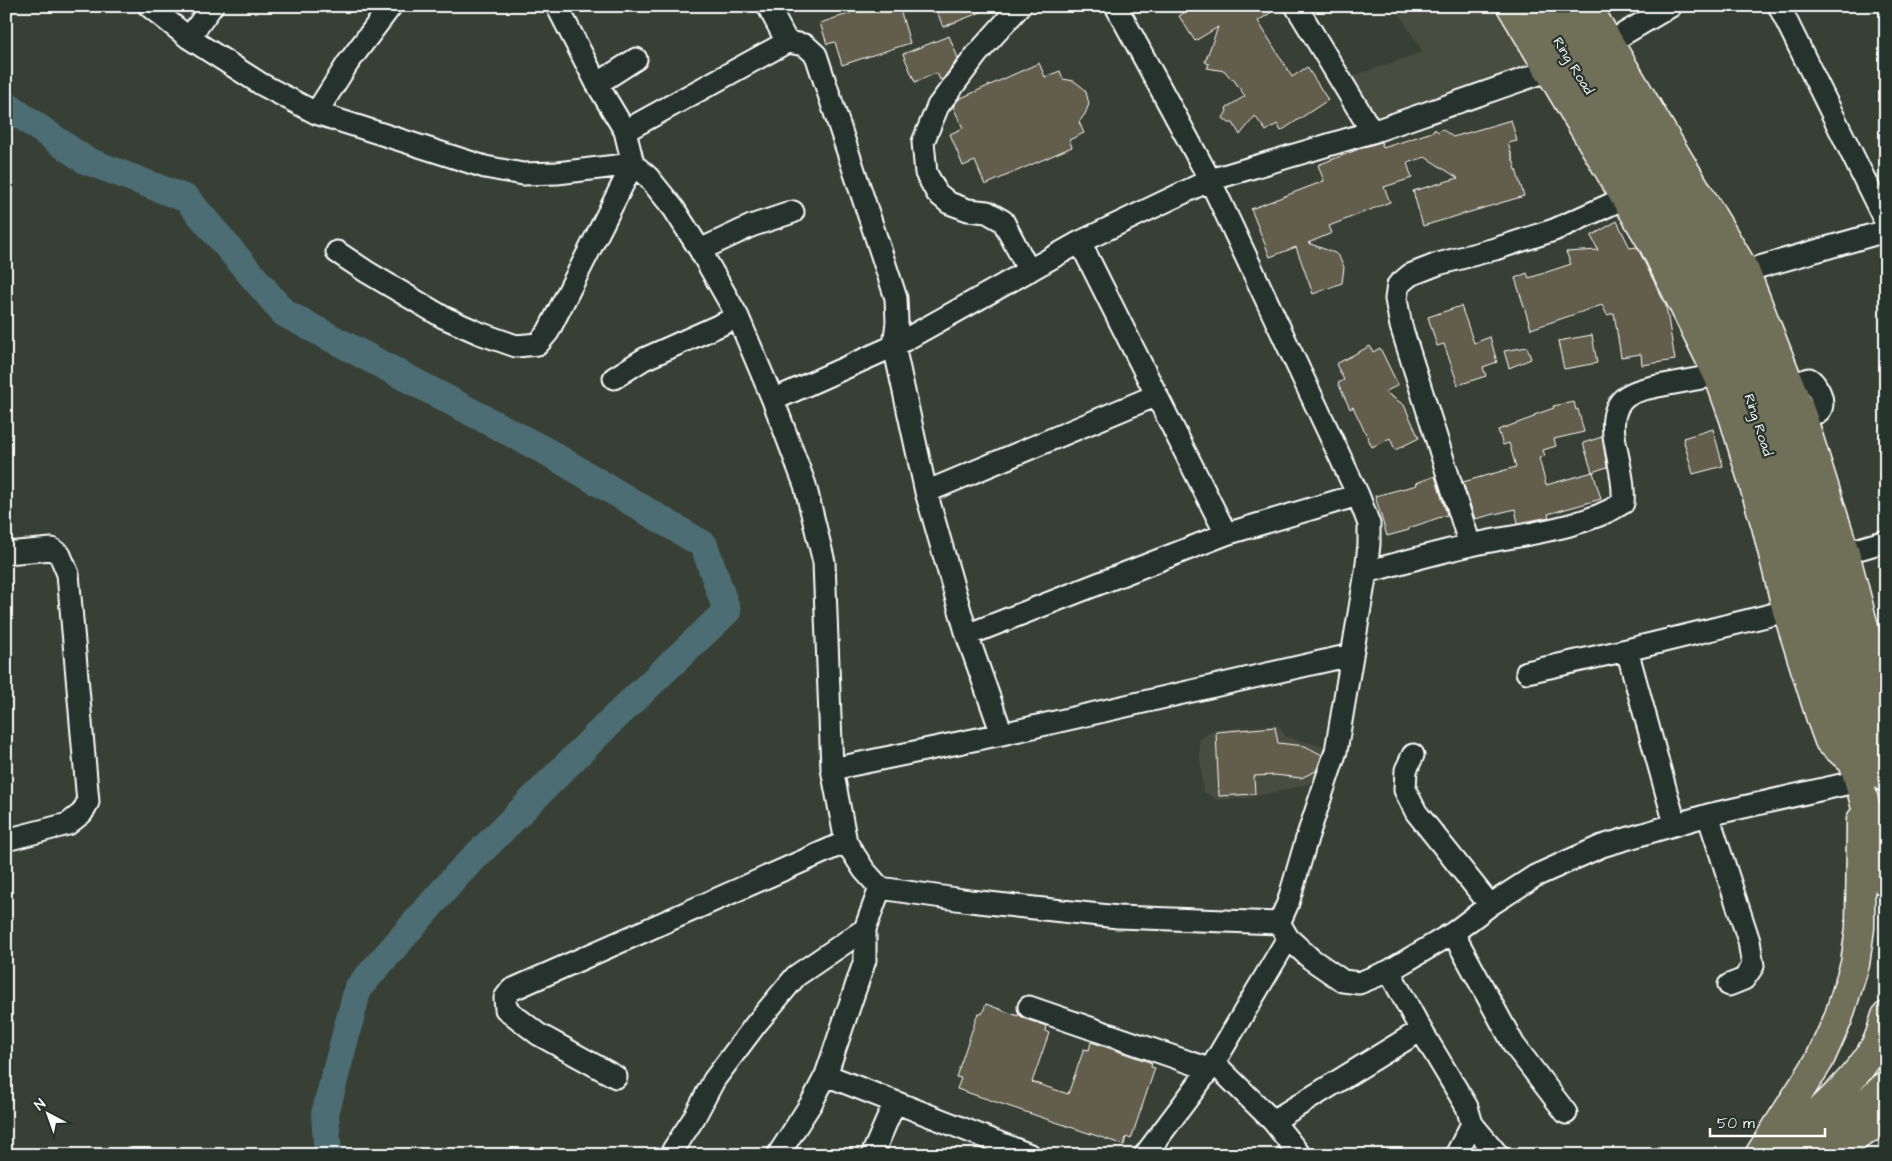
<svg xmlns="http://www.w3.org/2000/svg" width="1892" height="1161" font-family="'Architects Daughter',sans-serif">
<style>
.built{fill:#494d40}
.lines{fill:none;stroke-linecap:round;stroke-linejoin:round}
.river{stroke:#4c6d73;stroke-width:28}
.building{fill:#635d4b;stroke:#fff}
.minor-casing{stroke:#fff;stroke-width:25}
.major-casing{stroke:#fff;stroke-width:31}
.highway-casing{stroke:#fff;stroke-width:31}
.minor{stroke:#26332d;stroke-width:21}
.major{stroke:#706f59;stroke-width:28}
.highway{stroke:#706f59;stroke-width:28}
.labels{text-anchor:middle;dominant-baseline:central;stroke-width:4.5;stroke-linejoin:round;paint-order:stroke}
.street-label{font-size:14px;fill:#fff;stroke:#26332d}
</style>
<rect width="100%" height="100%" fill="#384036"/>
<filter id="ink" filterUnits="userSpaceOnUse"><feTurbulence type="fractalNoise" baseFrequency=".02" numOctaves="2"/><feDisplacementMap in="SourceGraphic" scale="10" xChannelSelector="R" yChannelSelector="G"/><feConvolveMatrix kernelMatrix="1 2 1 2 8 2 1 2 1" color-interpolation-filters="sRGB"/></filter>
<g filter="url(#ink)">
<path class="built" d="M1418 6H1492L1529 64 1366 121 1341 80 1423 52 1400 15Z
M1278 725 1286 737 1333 749 1324 779 1285 790 1245 798 1217 800 1203 791 1199 740 1214 730Z"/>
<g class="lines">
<path class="river" d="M6 105 85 160 187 199 284 313 549 453 704 545 727 611 614 718 458 874 358 988 325 1114 328 1155"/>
</g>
<path class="building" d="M855 6H899L910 43 842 65 835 42 827 44 820 23 857 11Z
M935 6H993L994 7 943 27Z
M1194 6H1281L1258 21 1292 77 1307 67 1328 100 1281 131 1277 124 1266 131 1255 116 1240 135 1233 123H1229L1223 118 1227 111 1226 108 1245 96 1233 79H1231L1225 71 1207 68 1209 64 1205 62 1218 27 1195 41 1179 16Z
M949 36 958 58 954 64 943 79 940 80 937 73 915 82 903 54Z
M1039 63 1045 77 1060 71 1063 79 1074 81 1082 87 1086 92 1089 104 1085 114 1079 122 1084 133 1069 140 1072 147 985 185 975 161 963 166 950 134 963 128 953 107 959 99Z
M1511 120 1517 141 1508 143 1524 196 1423 226 1413 191 1458 178 1425 157 1407 163 1412 178 1384 187 1390 202 1329 226 1332 233 1308 243 1335 253 1339 257 1344 267 1342 283 1313 294 1296 247 1270 257 1251 209 1324 181 1318 165 1364 147 1381 142 1383 148 1432 132 1434 129 1439 132 1442 129 1453 137Z
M1617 221 1630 248 1637 247 1640 253 1666 306 1675 360 1642 365 1641 354 1621 357 1614 313 1607 315 1602 305 1531 329 1515 278 1527 273 1529 278 1571 264 1566 252 1598 250 1591 236Z
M1461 306 1474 343 1490 337 1497 362 1483 367 1486 376 1458 385 1444 344 1437 346 1428 317Z
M1592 335 1597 363 1564 369 1558 341Z
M1370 346 1373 352 1380 348 1398 385 1385 392 1404 405 1419 438 1395 450 1390 438 1372 447 1353 407 1350 409 1338 383 1344 380 1336 364Z
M1527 347 1531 359 1509 368 1504 351Z
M1574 402 1576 410 1578 409 1584 432 1554 439 1556 446 1543 450 1545 456 1539 458 1546 485 1593 472 1601 499 1548 514 1549 517 1518 523 1515 509 1475 519 1463 482 1516 467 1509 443 1503 445 1498 430 1534 417V415L1554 408 1553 406Z
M1713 429 1723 466 1693 474 1683 438Z
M1602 437 1607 467 1592 472 1583 443Z
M1435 476 1447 515 1409 528V530L1387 536 1375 496 1417 485 1416 483Z
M1275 727 1278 743 1305 746 1322 755 1316 771 1301 778 1275 775 1254 776 1255 794 1219 796 1216 732Z
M986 1004 1018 1016 1019 1014 1025 1019 1046 1026 1045 1031 1049 1033 1032 1082 1068 1094 1084 1049 1089 1050 1091 1042 1152 1063 1151 1067 1155 1068 1131 1139 1126 1137 1124 1145 957 1089 961 1078 956 1077 978 1013 982 1014Z"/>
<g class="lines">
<defs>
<path id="minor" d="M149 6 189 38 261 84 316 113 485 167 523 174 557 173 633 164 649 178 674 209 700 250 738 317 773 400 805 485 824 562 832 769 846 842 864 870 880 888 970 901 1118 917 1279 923 1288 938 1311 959 1343 981 1359 983 1389 971 1453 933 1490 905 1535 876 1602 846 1708 815 1859 781
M768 6 787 42
M1020 6 977 54 938 106 923 142 926 173 937 193 949 203 968 210 987 212 1003 221 1029 271
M1116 6 1210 180 1358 495 1369 524V544L1366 572 1336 751 1307 838 1288 903 1279 923
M1296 6 1372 132
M1779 6 1886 223
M189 38 212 6
M1610 42 1671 6
M597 84 636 59
M316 113 348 63 391 6
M625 131 787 42 805 45 816 55 896 298 897 322 894 346 926 492 967 635 1002 734
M1080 242 1226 534
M700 250 751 226 793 212
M337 252 367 272 443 317 479 333 516 346 538 344 548 332 633 164 625 131 597 84 557 6
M1745 271 1886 231
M614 378 644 359 738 317
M1791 385 1809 379C1817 383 1828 405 1818 412 1814 414 1806 414 1802 416
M773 400 894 346 1080 242 1210 180 1372 132 1550 70
M926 492 1157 395
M1470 545 1401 326 1396 299 1398 285 1410 275 1438 264 1495 249 1554 230 1627 197
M6 553 52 549 60 555 68 574 88 802 82 813 68 824 6 840
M1845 553 1886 541
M1366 572C1404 562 1442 551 1480 543 1525 534 1584 528 1623 503 1625 480 1617 459 1614 435 1609 393 1636 390 1669 384 1685 381 1701 378 1718 375
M967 635 1226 534 1358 495
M1627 650 1675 824
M1527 672 1627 650 1787 611
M1413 755 1406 770 1405 790 1416 812 1490 905
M832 769 1002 734 1351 655
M1708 815 1749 941 1753 966 1744 979 1729 985
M1453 933 1514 1045 1566 1113
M1389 971 1421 1030 1467 1107 1472 1124 1456 1155
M1029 1007 1209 1069
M1214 1063 1273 1121 1300 1155
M826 1075 1030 1155
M616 1077 538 1034 506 1009 505 998 511 990 846 842
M1273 1121 1421 1030
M1472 1124 1498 1155
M673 1150 694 1118 714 1080 756 1024 796 976 865 929
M778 1155 812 1102 826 1075 865 960V929L880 888
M872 1155 895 1102
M1145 1155 1214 1063 1288 938"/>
<path id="major" d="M1511 6 1654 246 1718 375 1734 419 1766 526 1787 611 1821 719 1829 741 1854 763
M1587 6 1745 271 1802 416 1845 553 1886 712"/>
<path id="highway" d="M1536 6 1645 183 1702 289 1738 366 1756 414 1808 593 1886 882
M1559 6 1622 107 1695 231 1740 313 1768 380 1886 778
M1759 1155 1819 1061 1838 1019 1855 964 1860 928 1861 820
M1771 1155C1804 1125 1858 1081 1877 1042 1881 1034 1883 1024 1886 1016
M1810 1155 1886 1085
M1827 1155 1886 1118"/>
</defs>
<use href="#minor" class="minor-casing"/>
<use href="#major" class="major-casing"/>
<use href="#highway" class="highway-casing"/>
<use href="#minor" class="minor"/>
<use href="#major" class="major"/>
<use href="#highway" class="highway"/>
</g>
</g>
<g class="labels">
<g class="street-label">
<text transform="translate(1573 66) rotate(58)">Ring Road</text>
<text transform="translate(1758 425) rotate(72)">Ring Road</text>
</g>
</g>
<rect width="1892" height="1161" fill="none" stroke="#26332d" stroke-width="25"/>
<rect x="12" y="12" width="1867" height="1136" fill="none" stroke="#fff" stroke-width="2" filter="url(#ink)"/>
<g transform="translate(48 1114) rotate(319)" stroke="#26332d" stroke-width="4" paint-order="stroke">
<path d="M0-4L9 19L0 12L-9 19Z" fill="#ffffff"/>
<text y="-8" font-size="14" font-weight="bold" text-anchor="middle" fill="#ffffff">N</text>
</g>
<path d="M1710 1128v8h115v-8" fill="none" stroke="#ffffff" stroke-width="2.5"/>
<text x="1717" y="1128" font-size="15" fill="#ffffff" stroke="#26332d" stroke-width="4" paint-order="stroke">50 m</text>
</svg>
